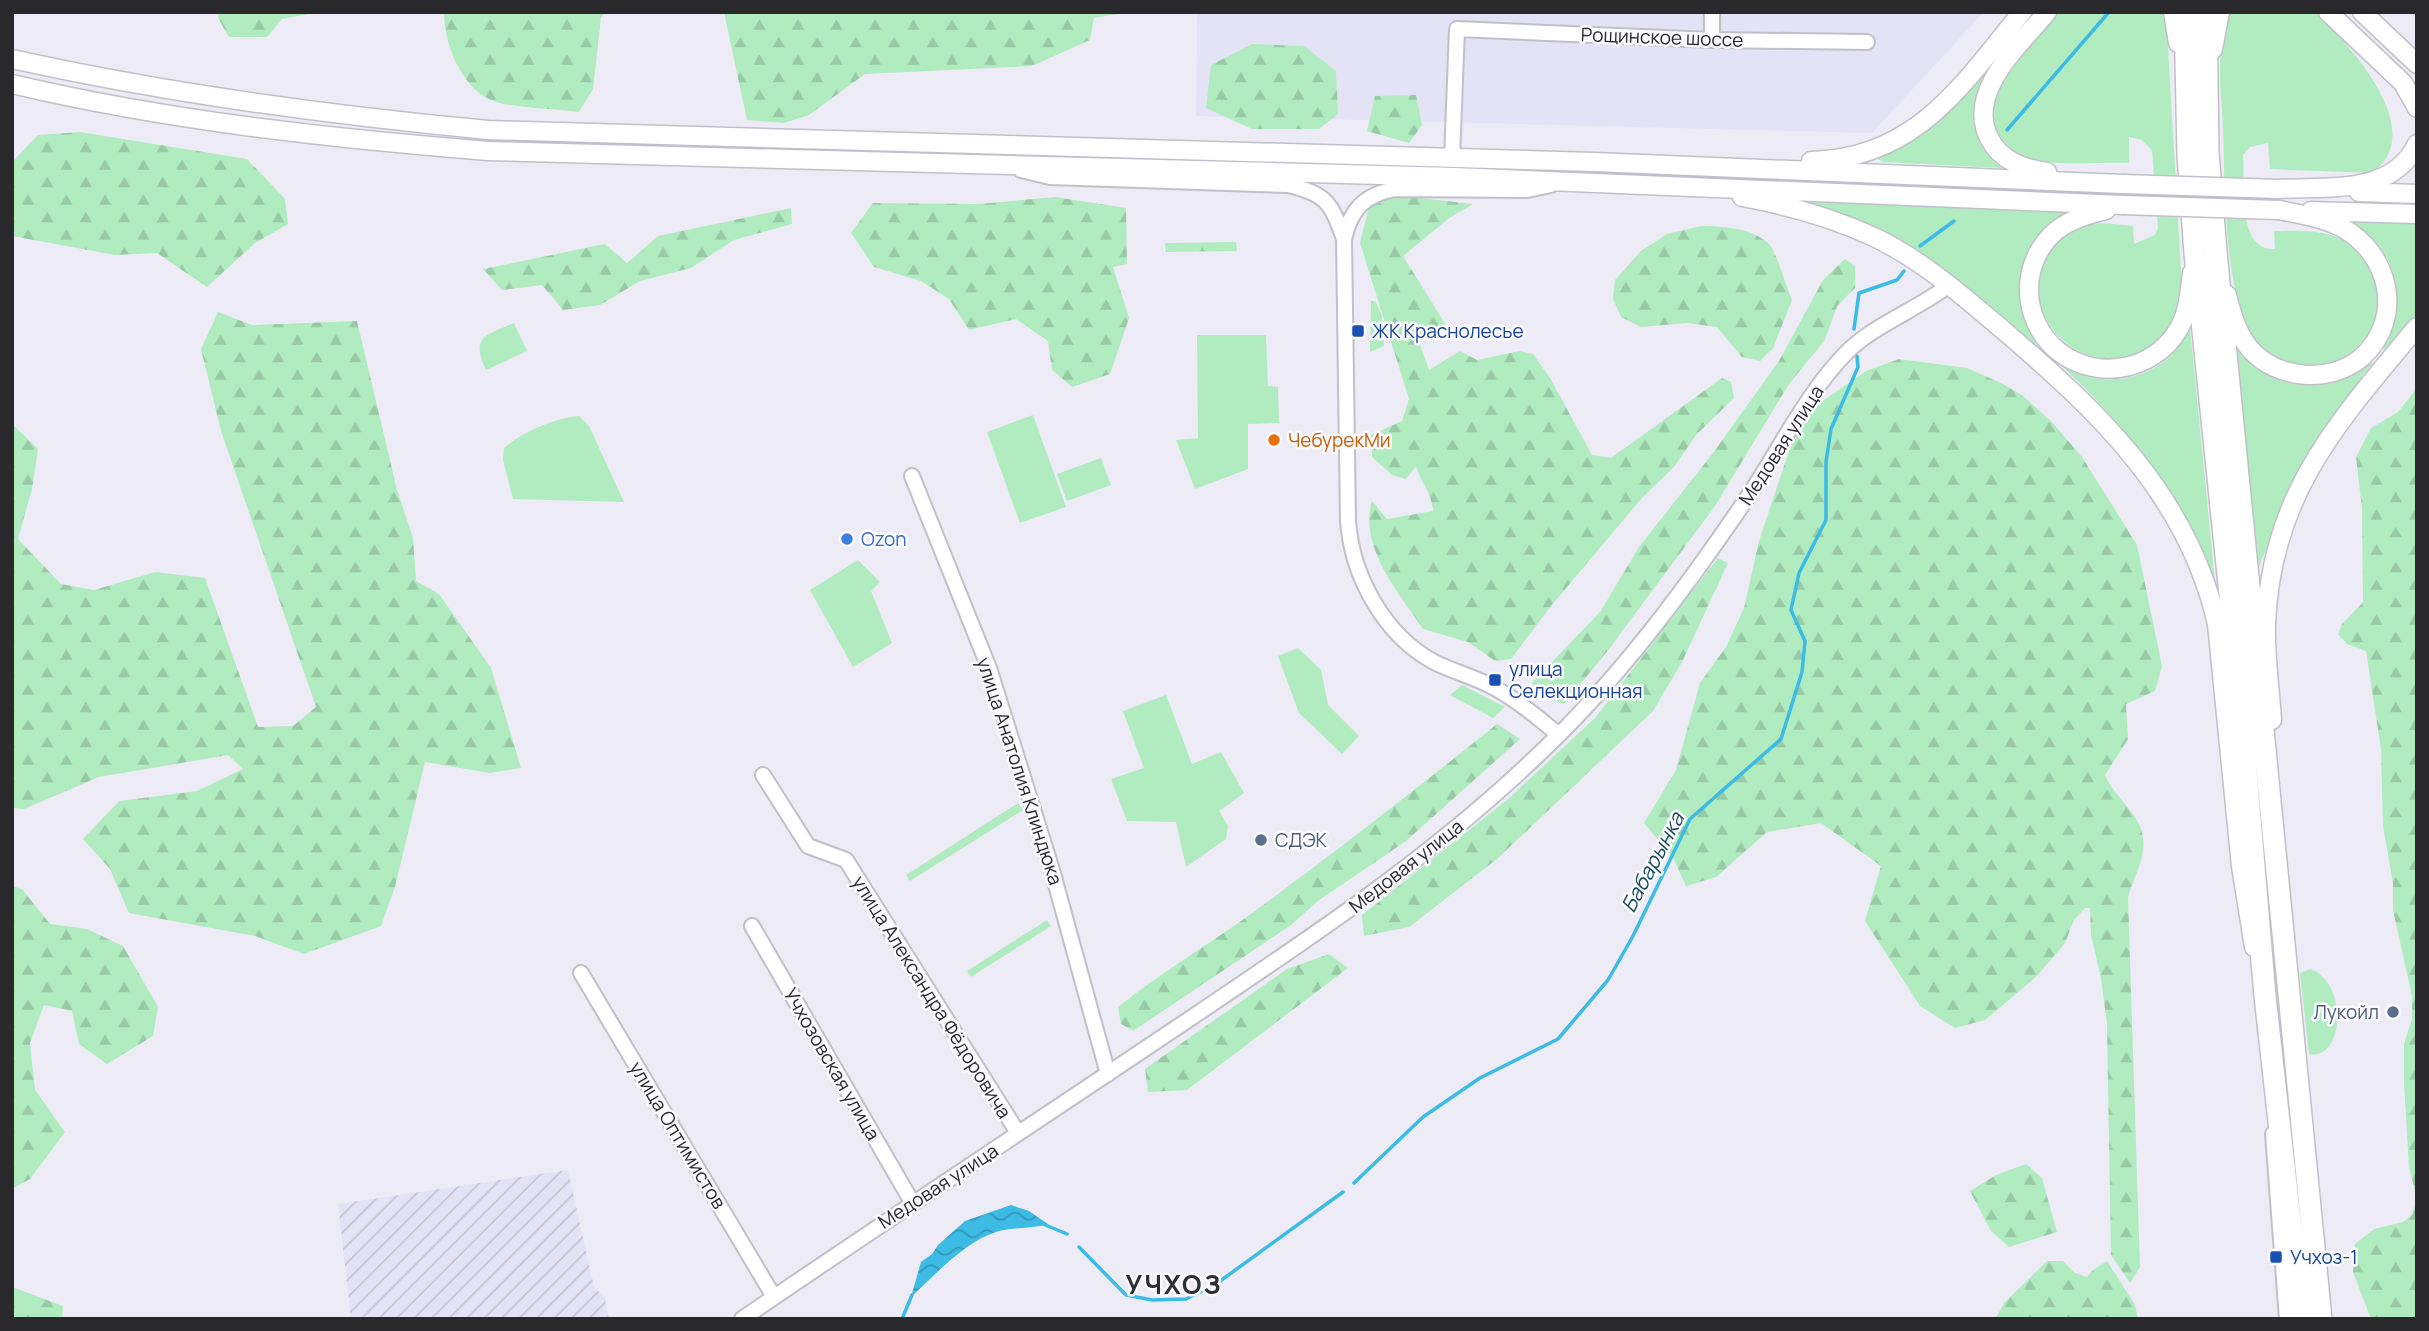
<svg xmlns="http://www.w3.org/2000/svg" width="2429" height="1331" font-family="Manrope,sans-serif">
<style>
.built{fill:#e4e3f5}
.industrial{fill:url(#industrial-furrows)}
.green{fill:#b1ebc0}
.forest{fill:url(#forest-firs)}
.water{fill:url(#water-waves)}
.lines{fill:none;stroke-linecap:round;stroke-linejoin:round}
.stream{stroke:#3cbbe5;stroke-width:3.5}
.minor-casing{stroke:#c0c0c9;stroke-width:18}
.major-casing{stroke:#c0c0c9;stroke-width:21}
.highway-casing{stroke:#c0c0c9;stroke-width:24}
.minor{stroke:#fff;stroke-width:14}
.major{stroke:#fff;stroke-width:18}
.highway{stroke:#fff;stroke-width:21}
.major-bridge-casing{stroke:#c0c0c9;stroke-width:21;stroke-linecap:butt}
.major-bridge{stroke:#fff;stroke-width:18}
.transit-dot{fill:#1a4fb4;stroke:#fafafe;stroke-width:2.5}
.food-dot{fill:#e8710a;stroke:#fafafe;stroke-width:2.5}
.shop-dot{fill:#3f7fe0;stroke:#fafafe;stroke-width:2.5}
.service-dot{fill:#5c6f8a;stroke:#fafafe;stroke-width:2.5}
.labels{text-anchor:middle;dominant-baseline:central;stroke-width:5;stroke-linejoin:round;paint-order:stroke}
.street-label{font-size:19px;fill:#29292c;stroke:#fafafe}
.transit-label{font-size:19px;fill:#164399;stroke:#fafafe;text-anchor:start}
.food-label{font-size:19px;fill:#c56008;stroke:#fafafe;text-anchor:start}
.shop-label{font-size:19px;fill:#366cbe;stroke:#fafafe;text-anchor:start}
.service-label{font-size:19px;fill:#4e5e75;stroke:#fafafe;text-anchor:start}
.water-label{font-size:21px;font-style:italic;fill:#184c5d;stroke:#fafafe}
.district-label{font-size:26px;font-weight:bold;letter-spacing:2px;fill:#2e2e35;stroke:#fafafe}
</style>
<defs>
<pattern id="industrial-furrows" width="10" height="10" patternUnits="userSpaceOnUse" patternTransform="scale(1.75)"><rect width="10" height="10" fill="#e4e3f5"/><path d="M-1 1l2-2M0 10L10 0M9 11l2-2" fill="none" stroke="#c4c3d2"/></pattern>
<pattern id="forest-firs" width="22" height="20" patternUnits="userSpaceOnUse" patternTransform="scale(1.75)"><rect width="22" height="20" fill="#b1ebc0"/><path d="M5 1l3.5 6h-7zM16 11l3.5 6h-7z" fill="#98caa5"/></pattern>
<pattern id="water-waves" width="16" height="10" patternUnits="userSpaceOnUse" patternTransform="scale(1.75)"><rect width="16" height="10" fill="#3cbbe5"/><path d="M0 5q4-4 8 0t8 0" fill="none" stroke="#3298ba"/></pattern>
</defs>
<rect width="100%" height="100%" fill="#edecf6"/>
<path class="built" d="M1197 12H1984L1872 133 1196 116Z"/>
<path class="industrial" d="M568 1170 594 1287 605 1298 609 1319H351L338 1204Z"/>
<path class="green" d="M2056 12H2166L2182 288C2177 317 2167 345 2137 354 2048 383 1996 260 2080 227 2098 220 2115 225 2133 226L2134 244 2155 235 2158 228 2152 150 2142 140 2129 137V163C2096 162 2060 167 2027 158 2015 155 2005 147 1999 136 1975 91 2030 44 2056 12Z
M2228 12H2315C2353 48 2429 132 2372 173L2270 169 2268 143 2250 147 2243 155C2245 182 2236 252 2275 249L2274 231C2311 230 2346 229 2369 263 2412 329 2320 400 2263 350 2251 339 2245 324 2240 309 2224 253 2225 187 2223 129 2222 103 2218 75 2221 49 2222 37 2226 24 2228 12Z
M1991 65H1994C1965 112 1975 126 2002 168L1883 162 1878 159 1934 123Z
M1812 200 2067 212 2040 236 2021 272V309L2038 349C1973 286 1902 233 1815 205Z
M2350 221 2417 222V316L2397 339 2385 349 2382 348C2403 314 2403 272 2375 241 2368 233 2356 228 2350 221Z
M1371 301H1375L1382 315 1384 346 1370 352Z
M514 323 527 351 486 370C470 336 486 335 514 323Z
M2188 327 2190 328 2215 581C2203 562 2197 537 2185 517 2153 462 2107 408 2062 366 2071 369 2081 376 2092 378 2131 385 2176 367 2188 327Z
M1197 335H1266L1268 386 1278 387 1279 423 1248 424V469L1195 489 1176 440 1198 438Z
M2236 348C2242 351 2246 358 2252 362 2289 390 2335 389 2370 362L2372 364 2362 376V381L2316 439 2296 473 2259 567Z
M1033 415 1066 507 1020 523 987 432Z
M579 416 589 426 624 502 513 499 503 460 504 448C522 432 555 418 579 416Z
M1101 458 1111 485 1067 501 1057 474Z
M858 560 880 582 871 591 892 643 853 667 810 590Z
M1298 648 1321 670 1328 705 1359 736 1342 754 1299 713 1278 656Z
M1462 685 1505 707 1493 718 1450 695Z
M1166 695 1192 764 1221 752 1244 793 1219 811 1228 826 1226 839 1186 867 1176 822 1127 821 1111 779 1144 768 1123 711Z
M1018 803 1023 810 910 881 906 875Z
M1047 920 1051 926 971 977 967 971Z
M2310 969C2349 982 2344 1062 2309 1054L2300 973Z"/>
<path class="forest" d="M219 12H319L282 19 267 37H229L218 18Z
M444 12H605L601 18 593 89 579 112C558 109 509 108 491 100 461 87 444 43 444 12Z
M724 12H1124V13L1094 18 1090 40 1032 66 865 74 809 115 784 123 747 120Z
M1252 44 1304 46 1336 71 1338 114 1319 129H1252L1206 108 1211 65Z
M1416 95 1422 125 1409 143 1367 131 1375 96Z
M80 132 247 159 285 199 288 224 255 243 207 287 157 253 115 255 12 236V162L38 135Z
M1403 196 1473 204 1448 219 1403 256 1446 325 1434 341 1415 331 1429 370 1460 351 1477 360 1520 351 1533 354 1550 378 1592 455 1611 458 1722 378 1731 382 1734 398 1696 435 1674 467 1642 498 1551 606 1511 659 1495 661 1468 642 1423 629C1399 593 1358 546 1372 501L1387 519 1433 511C1432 493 1421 483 1416 466L1406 479 1392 475 1372 457 1371 435 1402 421 1409 399 1360 243 1369 207 1383 199Z
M1055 197 1126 208 1127 264 1113 267 1129 318 1110 374 1072 387 1052 370 1048 341 1016 319 969 330 949 299 921 281 874 267 851 233 873 203 979 204Z
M791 208 792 224 734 240 691 268 640 281 600 305 563 310 542 285 502 290 483 269 605 244 627 263 658 236Z
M1701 226C1722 226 1753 228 1769 244 1777 253 1786 287 1792 300L1773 348 1760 361 1742 357 1717 327 1687 323 1641 327 1621 317 1613 299 1615 280 1641 251 1667 234Z
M1236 242 1237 251 1166 252 1165 243Z
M1845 259 1855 266V288L1837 306 1825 340 1789 384 1715 506 1609 649 1564 704 1545 697 1532 683 1600 612 1639 547 1713 453 1779 361 1823 280Z
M218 312 252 325 357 321 397 490 413 538 416 581 439 594 491 668 521 768 490 773 425 762 395 887 381 926 304 954 255 936 129 913 110 869 83 839 119 801 197 791 243 769 228 755 99 777 24 809 12 808V424L38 449 32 489 18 539 61 584 94 590 155 572 205 578 258 727 293 726 316 707 221 431 201 349Z
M1899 359 1967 368 2001 383 2022 395 2051 421 2082 457 2137 545 2162 666 2155 691 2126 704 2128 739 2105 775C2118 805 2151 818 2142 856 2139 871 2131 884 2128 898L2140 1267 2130 1283 2111 1255 2107 1024 2101 978 2091 935 2090 908H2085L2074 920 2065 943 2036 977 1985 1020 1955 1028 1920 1006 1865 921 1881 866 1821 823 1767 832 1716 877 1686 886 1673 858 1644 823 1676 770 1700 683 1726 647 1744 608 1759 541 1796 430 1811 409 1866 371Z
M2417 388V1319H2371L2353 1272 2355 1244 2374 1229 2403 1222 2412 1215 2417 1199 2409 1167 2404 1083V1044L2412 1019V996L2393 910V883L2383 826 2381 749 2366 651 2347 644 2338 634 2342 624 2363 602 2362 509 2356 457 2371 428 2398 412Z
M1718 558 1728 563 1682 662 1653 711 1497 859 1409 927 1364 936 1362 915 1507 800 1596 717Z
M1497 724 1520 739 1406 841 1318 901 1291 925 1133 1031 1121 1024 1118 1007C1164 970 1215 941 1262 906 1342 847 1420 786 1497 724Z
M12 886 22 889 50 924 87 929 123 946 158 1007 153 1036 107 1064 79 1044 72 1011 44 1005 30 1043 35 1090 65 1132 30 1179 12 1189Z
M1329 954 1348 968 1187 1090 1148 1092 1145 1069 1287 969Z
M2026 1164 2042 1178 2057 1232 2009 1247 1991 1231 1970 1191 1996 1175Z
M2047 1261H2063L2075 1273 2087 1277 2093 1270 2107 1261 2135 1305 2138 1319H1995L2005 1302Z
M12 1287 63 1306 62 1319H12Z"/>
<path class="water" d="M1011 1205 1029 1211 1048 1224C1032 1229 1015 1227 999 1231 965 1241 936 1274 911 1297L921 1262 932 1254 938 1245 965 1221Z"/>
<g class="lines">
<path class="stream" d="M2007 130 2109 12
M1920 246 1954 221
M1854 329 1859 293 1897 280 1904 271
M1354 1183 1423 1117 1480 1078 1558 1039 1608 980 1633 936 1690 819 1781 739 1802 672 1805 641 1791 610 1799 573 1826 520V462L1831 429 1858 367 1857 356
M1043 1224 1067 1234
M1079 1247 1126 1295 1152 1300 1186 1299 1216 1284 1343 1192
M902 1319 912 1295"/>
<defs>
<path id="minor" d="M1712 12V40
M1452 158 1457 29 1712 40 1867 42
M1021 170 1050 177 1288 185C1327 194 1331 203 1344 239
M1551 185 1527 190 1395 189C1364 195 1351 209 1344 239L1348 521C1352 576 1384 635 1434 662 1452 671 1471 676 1489 685 1515 698 1537 717 1559 735
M912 476 989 668 1052 870 1108 1074
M763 775 808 846 846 860 1018 1133
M752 926 912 1202
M581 973 774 1297
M2273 1134 2287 1319
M742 1319C887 1220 1033 1124 1179 1026 1304 942 1430 859 1539 754 1617 681 1683 592 1743 504 1778 454 1805 394 1848 351 1876 324 1918 309 1949 285"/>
<path id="major" d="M2173 12 2178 43
M2328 12 2403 83 2417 108
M2362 12 2417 64
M2213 49 2220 12
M12 59C170 94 328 115 488 130L1595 162 2123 184
M12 84C169 121 328 138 488 151L1454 177 2123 205
M1811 161C1916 159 1962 85 2022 12
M2047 172C2022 168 2001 161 1989 138 1966 91 2020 45 2047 12
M2279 189C2327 186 2392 196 2417 144
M2359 192 2417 194
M1742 197C1787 205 1833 218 1874 237 1922 260 1963 296 2003 330 2099 412 2188 496 2217 624L2241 866 2254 947
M2106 210C2089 214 2071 219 2057 230 2019 261 2020 320 2058 351 2099 384 2163 369 2183 320 2189 305 2190 289 2192 273
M2311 211 2417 214
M2227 295C2232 315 2237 333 2250 349 2277 380 2331 384 2362 357 2405 318 2390 253 2341 227 2322 218 2300 214 2279 210
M2272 720C2270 688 2265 656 2266 624 2271 494 2338 422 2417 327"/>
<path id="highway" d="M2185 12 2188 155 2195 253 2235 643 2265 996 2301 1319
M2206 12 2208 152 2216 252 2321 1319"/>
</defs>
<use href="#minor" class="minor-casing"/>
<use href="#major" class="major-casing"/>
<use href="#highway" class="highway-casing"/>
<use href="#minor" class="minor"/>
<use href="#major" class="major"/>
<use href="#highway" class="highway"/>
<defs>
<path id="major-bridge" d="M2123 184 2279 189
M2123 205 2279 210"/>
</defs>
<use href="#major-bridge" class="major-bridge-casing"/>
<use href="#major-bridge" class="major-bridge"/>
</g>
<g class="transit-dot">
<rect x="1351" y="324" width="14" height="14" rx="3.5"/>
<rect x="1488" y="673" width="14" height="14" rx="3.5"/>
<rect x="2269" y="1250" width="14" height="14" rx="3.5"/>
</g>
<circle class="food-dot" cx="1274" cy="440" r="7"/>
<circle class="shop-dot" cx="847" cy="539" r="7"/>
<g class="service-dot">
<circle cx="1261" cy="840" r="7"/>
<circle cx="2393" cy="1012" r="7"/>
</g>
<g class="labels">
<g class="street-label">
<text transform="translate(1662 37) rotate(2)">Рощинское шоссе</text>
<text transform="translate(1781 445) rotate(-57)">Медовая улица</text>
<text transform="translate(1020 771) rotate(72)">улица Анатолия Клиндюка</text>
<text transform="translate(1406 866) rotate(-38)">Медовая улица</text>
<text transform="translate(932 997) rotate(58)">улица Александра Фёдоровича</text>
<text transform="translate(832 1064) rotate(60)">Учхозовская улица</text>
<text transform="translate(678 1135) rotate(59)">улица Оптимистов</text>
<text transform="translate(938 1186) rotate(-33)">Медовая улица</text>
</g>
<g class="transit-label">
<text x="1372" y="331">ЖК Краснолесье</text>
<text x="1509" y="669">улица<tspan x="1509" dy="22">Селекционная</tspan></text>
<text x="2290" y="1257">Учхоз-1</text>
</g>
<g class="food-label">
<text x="1288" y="440">ЧебурекМи</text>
</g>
<g class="shop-label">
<text x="861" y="539">Ozon</text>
</g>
<g class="service-label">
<text x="1275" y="840">СДЭК</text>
<text x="2379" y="1012" text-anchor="end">Лукойл</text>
</g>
<g class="water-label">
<text transform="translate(1652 862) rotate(-62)">Бабарынка</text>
</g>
<g class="district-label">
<text x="1174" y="1284">УЧХОЗ</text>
</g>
</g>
<rect width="2429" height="1331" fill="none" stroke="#29292c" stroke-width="28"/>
</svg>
